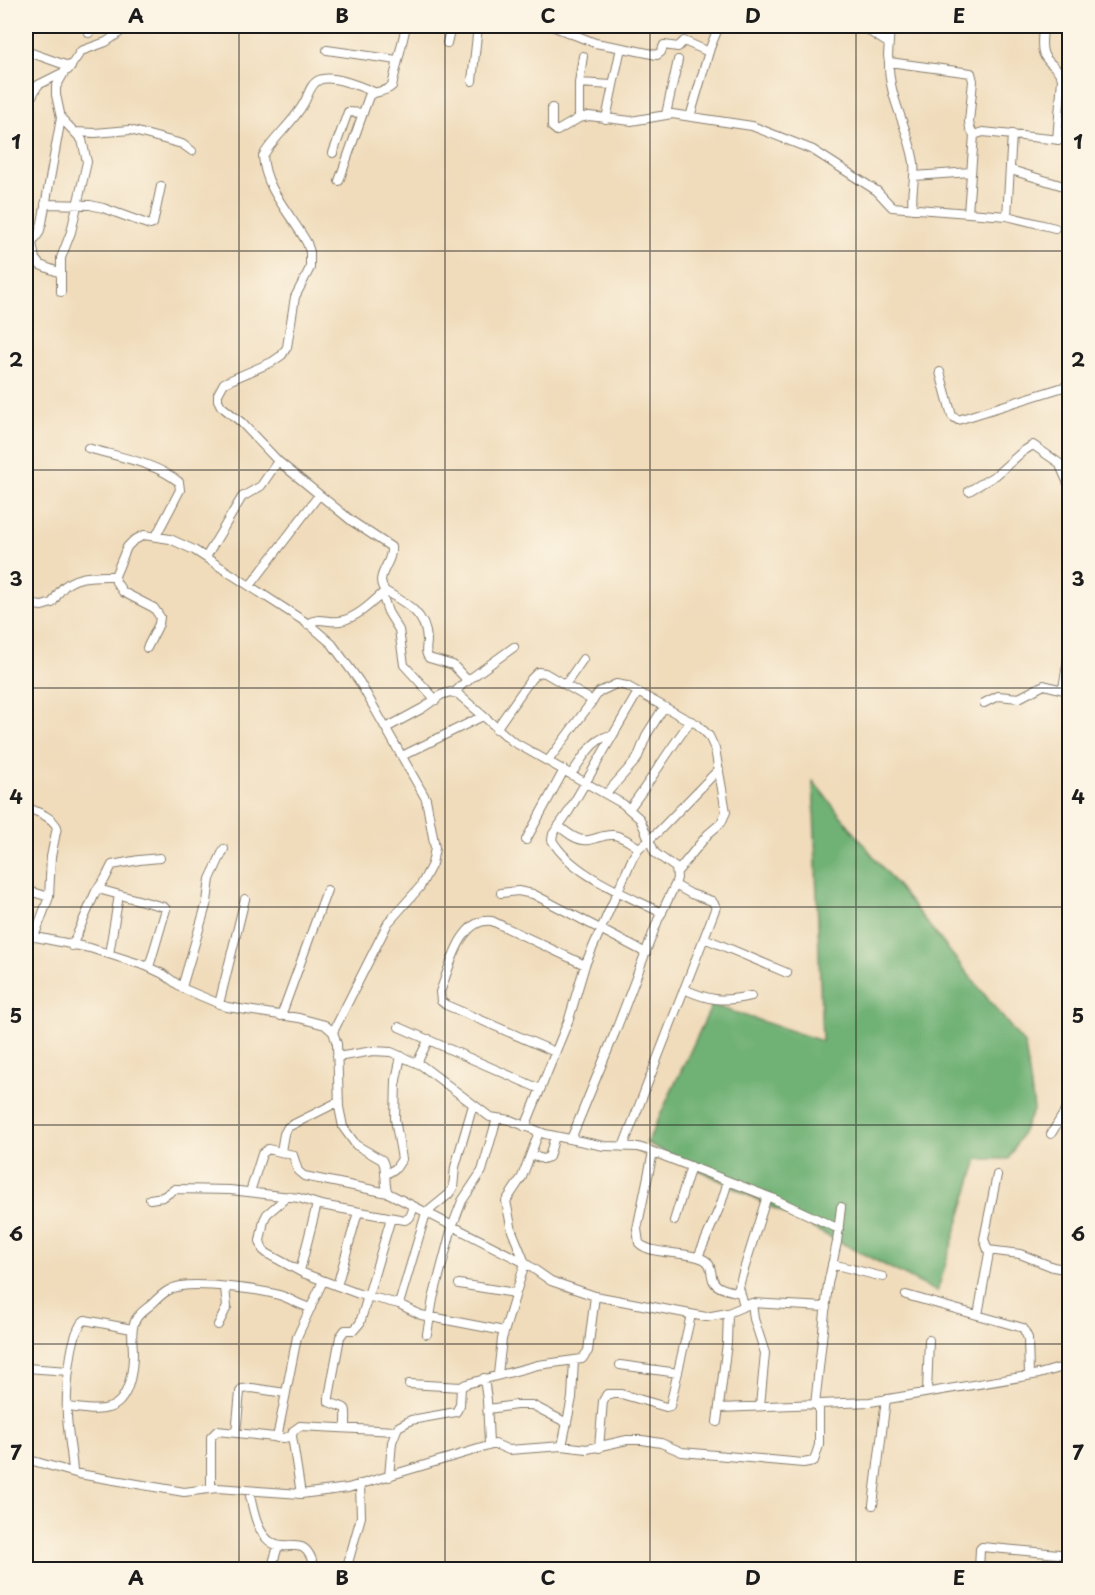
<svg xmlns="http://www.w3.org/2000/svg" width="1095" height="1595" font-family="'Playpen Sans',sans-serif">
<style>
.forest{fill:#6fb174;stroke:#466648;stroke-width:1.5}
.lines{fill:none;stroke-linecap:round;stroke-linejoin:round}
.minor-casing{stroke:#867c6c;stroke-width:10}
.minor{stroke:#fff;stroke-width:8}
.grid{fill:none;stroke:#1c1c1c;stroke-width:1.5;stroke-opacity:0.55}
.neatline{fill:none;stroke:#1c1c1c;stroke-width:2}
.grid-label{font-size:20px;text-anchor:middle;font-weight:bold;fill:#1c1c1c}
</style>
<rect width="100%" height="100%" fill="#fcf5e5"/>
<filter id="ink" filterUnits="userSpaceOnUse"><feTurbulence type="fractalNoise" baseFrequency=".0167" numOctaves="2"/><feDisplacementMap in="SourceGraphic" scale="12" xChannelSelector="R" yChannelSelector="G"/><feConvolveMatrix kernelMatrix="1 2 1 2 8 2 1 2 1" color-interpolation-filters="sRGB"/></filter>
<filter id="wash" filterUnits="userSpaceOnUse"><feTurbulence type="fractalNoise" baseFrequency=".008" numOctaves="4" result="noise"/><feDisplacementMap in="SourceGraphic" scale="24" xChannelSelector="R" yChannelSelector="G"/><feGaussianBlur stdDeviation="1.35" result="paint"/><feColorMatrix in="noise" values="0 0 0 0 0 0 0 0 0 0 0 0 0 0 0 0 0 1.4 0 .05"/><feComposite in="paint" operator="in"/></filter>
<g filter="url(#wash)">
<rect width="100%" height="100%" fill="#f0dcbb"/>
<path class="forest" d="M813 781 1025 1045 1034 1109 1009 1159H978L937 1292 647 1143 712 1005 822 1041Z"/>
</g>
<g filter="url(#ink)">
<g class="lines">
<defs>
<path id="minor" d="M88 26 89 33
M388 26 405 28
M552 26 595 43 623 48
M787 26 814 30 832 26
M861 26 888 43
M890 26 888 56 889 62 971 73 973 81 969 122 970 128 974 135
M1043 26C1043 35 1040 46 1044 55 1049 65 1060 68 1062 79L1057 140
M447 43 451 26
M327 50 397 60
M26 51 71 67
M889 62C888 98 909 128 914 163 916 179 910 193 913 209
M472 81 478 26
M579 83 612 85
M374 92C362 87 332 74 319 80 310 84 308 96 304 103 293 123 274 137 263 156 265 190 291 214 307 243L310 252V268L295 297 287 347 282 355 272 362 224 383 218 394V400L221 406 241 422 278 461 353 522 391 547C393 565 373 575 385 591 406 603 426 613 427 640 427 647 424 652 429 658L453 665 468 681
M552 108V127L557 131 579 118 589 116 631 121 672 114 752 126 813 150 877 191 892 207 1007 216 1055 228
M666 114 678 60
M690 117 710 48 719 26
M61 118 82 140 87 162 71 232 61 258V292
M579 118V83L583 56
M606 119 620 52 623 48 657 55 661 52 664 45 678 47 684 41 709 52
M26 121 31 98 38 85 68 70 81 51 106 42 119 33 120 26
M75 132 95 133 130 130 182 144 192 151
M333 153 348 112 363 113
M1011 170 1070 188
M914 176 971 172
M339 181 369 96C376 90 385 93 392 86L406 26
M45 204 90 205 103 208 150 225 153 224 161 186
M26 210 35 259 40 265 61 273
M968 213 974 135 983 132 1070 141
M1007 216 1012 134
M32 243 39 233 42 223 61 118 56 95V87L65 71
M940 372 952 416 958 420 1070 385
M88 448C118 457 154 462 179 482L180 490 156 536
M969 491 996 475 1022 452 1033 445 1059 463 1070 488
M206 557 242 497 261 486 278 461
M250 586 319 495
M382 594 388 612 399 630 404 665 436 700
M26 604 42 606 52 603C55 599 57 595 60 591 73 574 97 576 115 576
M307 624C319 616 327 623 340 621 357 618 373 602 385 591
M147 648 159 624 160 617 154 608 123 592 116 582 115 576 127 547 133 541 144 535 170 539 194 550 310 625 332 644 359 681 426 799 435 848 432 864 420 887 388 923 333 1032
M1070 648 1063 688 1066 692 1070 694
M565 685 583 659
M638 692 569 811 553 834 552 840C572 875 627 895 662 913
M454 693 464 683 514 647
M984 703 998 696 1019 698 1044 685 1063 690
M386 728 423 708 441 695 450 692 458 694 512 741 623 804 640 819 655 853 676 868 677 878 675 885 658 920 616 1030 571 1139
M496 729 531 679 538 672 545 673 593 701
M402 756 483 716
M548 761 599 692 616 684 627 686 686 719 697 724 709 736 715 749 726 812 721 823 708 834 677 872
M571 774C583 759 592 737 613 735
M606 794 637 759 647 734 664 707
M26 807C37 812 51 816 57 827L51 857 49 897 34 937
M629 809C651 781 669 749 691 721
M559 826C567 833 578 842 589 840 597 839 604 834 613 835 623 836 631 843 639 848
M526 840 564 770
M98 889 164 907 166 909 149 967
M26 890 49 897
M501 893 518 891 533 894 646 953
M26 935 90 948 146 966 163 974 184 989 227 1007 299 1018 325 1025 333 1032 337 1044 339 1107 343 1127 356 1145 382 1160C388 1170 383 1183 388 1193L525 1263 551 1281 595 1296 706 1317 728 1313 752 1303 826 1307
M704 938 787 973
M72 946 96 891 105 879 112 865 139 860 160 858
M109 954 119 895
M182 987 207 902 210 879 224 849
M684 989C710 1001 723 1002 751 996
M219 1004 245 899
M281 1016 327 890
M399 1027 540 1089
M555 1052 446 1005 441 1001 440 992C449 970 460 916 492 921L585 965
M337 1057 373 1051 391 1052 421 1065 490 1117 510 1120 545 1134 604 1146 638 1147 648 1150 772 1198 839 1229
M417 1063 429 1039
M525 1127 569 1019 585 965 633 857 639 848 658 832 719 769
M1051 1134 1070 1103
M623 1147 716 907 712 901 691 894 675 885
M281 1151 284 1134 288 1127 338 1102
M653 1152 637 1229 639 1243C650 1255 686 1251 703 1259 716 1265 707 1279 718 1286 724 1290 733 1291 740 1293
M531 1155 543 1159 549 1157 555 1136
M385 1175 396 1168 402 1159 395 1119 396 1080 401 1056
M250 1192 262 1154 268 1149 293 1155 298 1171 304 1176 388 1193
M288 1196 267 1214 264 1220 260 1241 263 1250 268 1254 303 1273 359 1294 399 1304 421 1315 504 1331
M150 1199 163 1197 175 1189 230 1190 299 1198 321 1205 405 1220 410 1217 414 1207
M674 1221 691 1166
M988 1250 1020 1254 1053 1267 1070 1270
M698 1257 721 1204 728 1181
M832 1264 883 1277
M300 1271 317 1204
M459 1284 515 1293
M337 1286 358 1212
M906 1295 1023 1328 1028 1338 1029 1375
M752 1303 754 1319 765 1353 760 1406
M399 1304 426 1213 448 1195 453 1188 455 1167 473 1105
M744 1306 739 1287 741 1279 767 1196
M978 1315 989 1253 984 1239 997 1175
M218 1325 227 1307 225 1288
M427 1334 433 1299 452 1227 462 1201 482 1171 497 1118
M620 1365 678 1373
M26 1368 69 1371
M498 1374 502 1339 525 1263 512 1231 506 1201 522 1177 539 1132
M484 1378 487 1400 489 1444
M409 1384 461 1387
M927 1392 929 1340
M815 1405 828 1284 837 1242 841 1207
M67 1407C80 1408 96 1412 108 1408 129 1403 133 1371 133 1353 133 1343 130 1331 135 1321 138 1313 148 1308 154 1302 162 1294 169 1288 181 1286 201 1283 263 1289 282 1296 293 1300 299 1305 311 1308
M719 1408 870 1402 1039 1374 1070 1365
M488 1409 516 1405H532L567 1423
M717 1422 727 1343 728 1313
M346 1427C346 1402 349 1411 329 1402V1397L340 1337 345 1330H354L360 1323 391 1218
M236 1433 240 1392 242 1389 252 1388 285 1393
M292 1436 301 1494
M277 1438 297 1337 323 1281
M562 1446 572 1398 574 1360
M599 1448 603 1401 607 1394H621L666 1407 670 1406 691 1315
M26 1459 79 1474 184 1492 217 1488 301 1494 348 1488 495 1444 509 1450 562 1446 587 1449 627 1440H642L661 1443 682 1452 803 1463 814 1461 819 1445V1404
M73 1472C72 1453 68 1435 67 1416 66 1397 69 1330 85 1320L132 1329
M389 1477 392 1442 398 1427 411 1420 456 1412 460 1405 461 1387 466 1384 538 1365 582 1359 588 1351 595 1296
M211 1488V1437L217 1431 284 1438 292 1436 293 1431 300 1426 395 1431
M249 1491C253 1508 256 1533 272 1543 288 1553 302 1535 312 1560L310 1570
M873 1505 886 1399
M271 1570 278 1546
M346 1570 361 1517 360 1484
M979 1570 980 1549 982 1547 1070 1555"/>
</defs>
<use href="#minor" class="minor-casing"/>
<use href="#minor" class="minor"/>
</g>
</g>
<path class="grid" d="M239 26V1570M445 26V1570M650 26V1570M856 26V1570M26 251H1070M26 470H1070M26 688H1070M26 907H1070M26 1125H1070M26 1344H1070"/>
<rect width="1095" height="1595" fill="none" stroke="#fcf5e5" stroke-width="66"/>
<rect x="33" y="33" width="1029" height="1529" class="neatline"/>
<g class="grid-label">
<text x="136" y="23">A</text>
<text x="342" y="23">B</text>
<text x="548" y="23">C</text>
<text x="753" y="23">D</text>
<text x="959" y="23">E</text>
<text x="16" y="149">1</text>
<text x="1078" y="149">1</text>
<text x="16" y="367">2</text>
<text x="1078" y="367">2</text>
<text x="16" y="586">3</text>
<text x="1078" y="586">3</text>
<text x="16" y="804">4</text>
<text x="1078" y="804">4</text>
<text x="16" y="1023">5</text>
<text x="1078" y="1023">5</text>
<text x="16" y="1241">6</text>
<text x="1078" y="1241">6</text>
<text x="16" y="1460">7</text>
<text x="1078" y="1460">7</text>
<text x="136" y="1585">A</text>
<text x="342" y="1585">B</text>
<text x="548" y="1585">C</text>
<text x="753" y="1585">D</text>
<text x="959" y="1585">E</text>
</g>
</svg>
